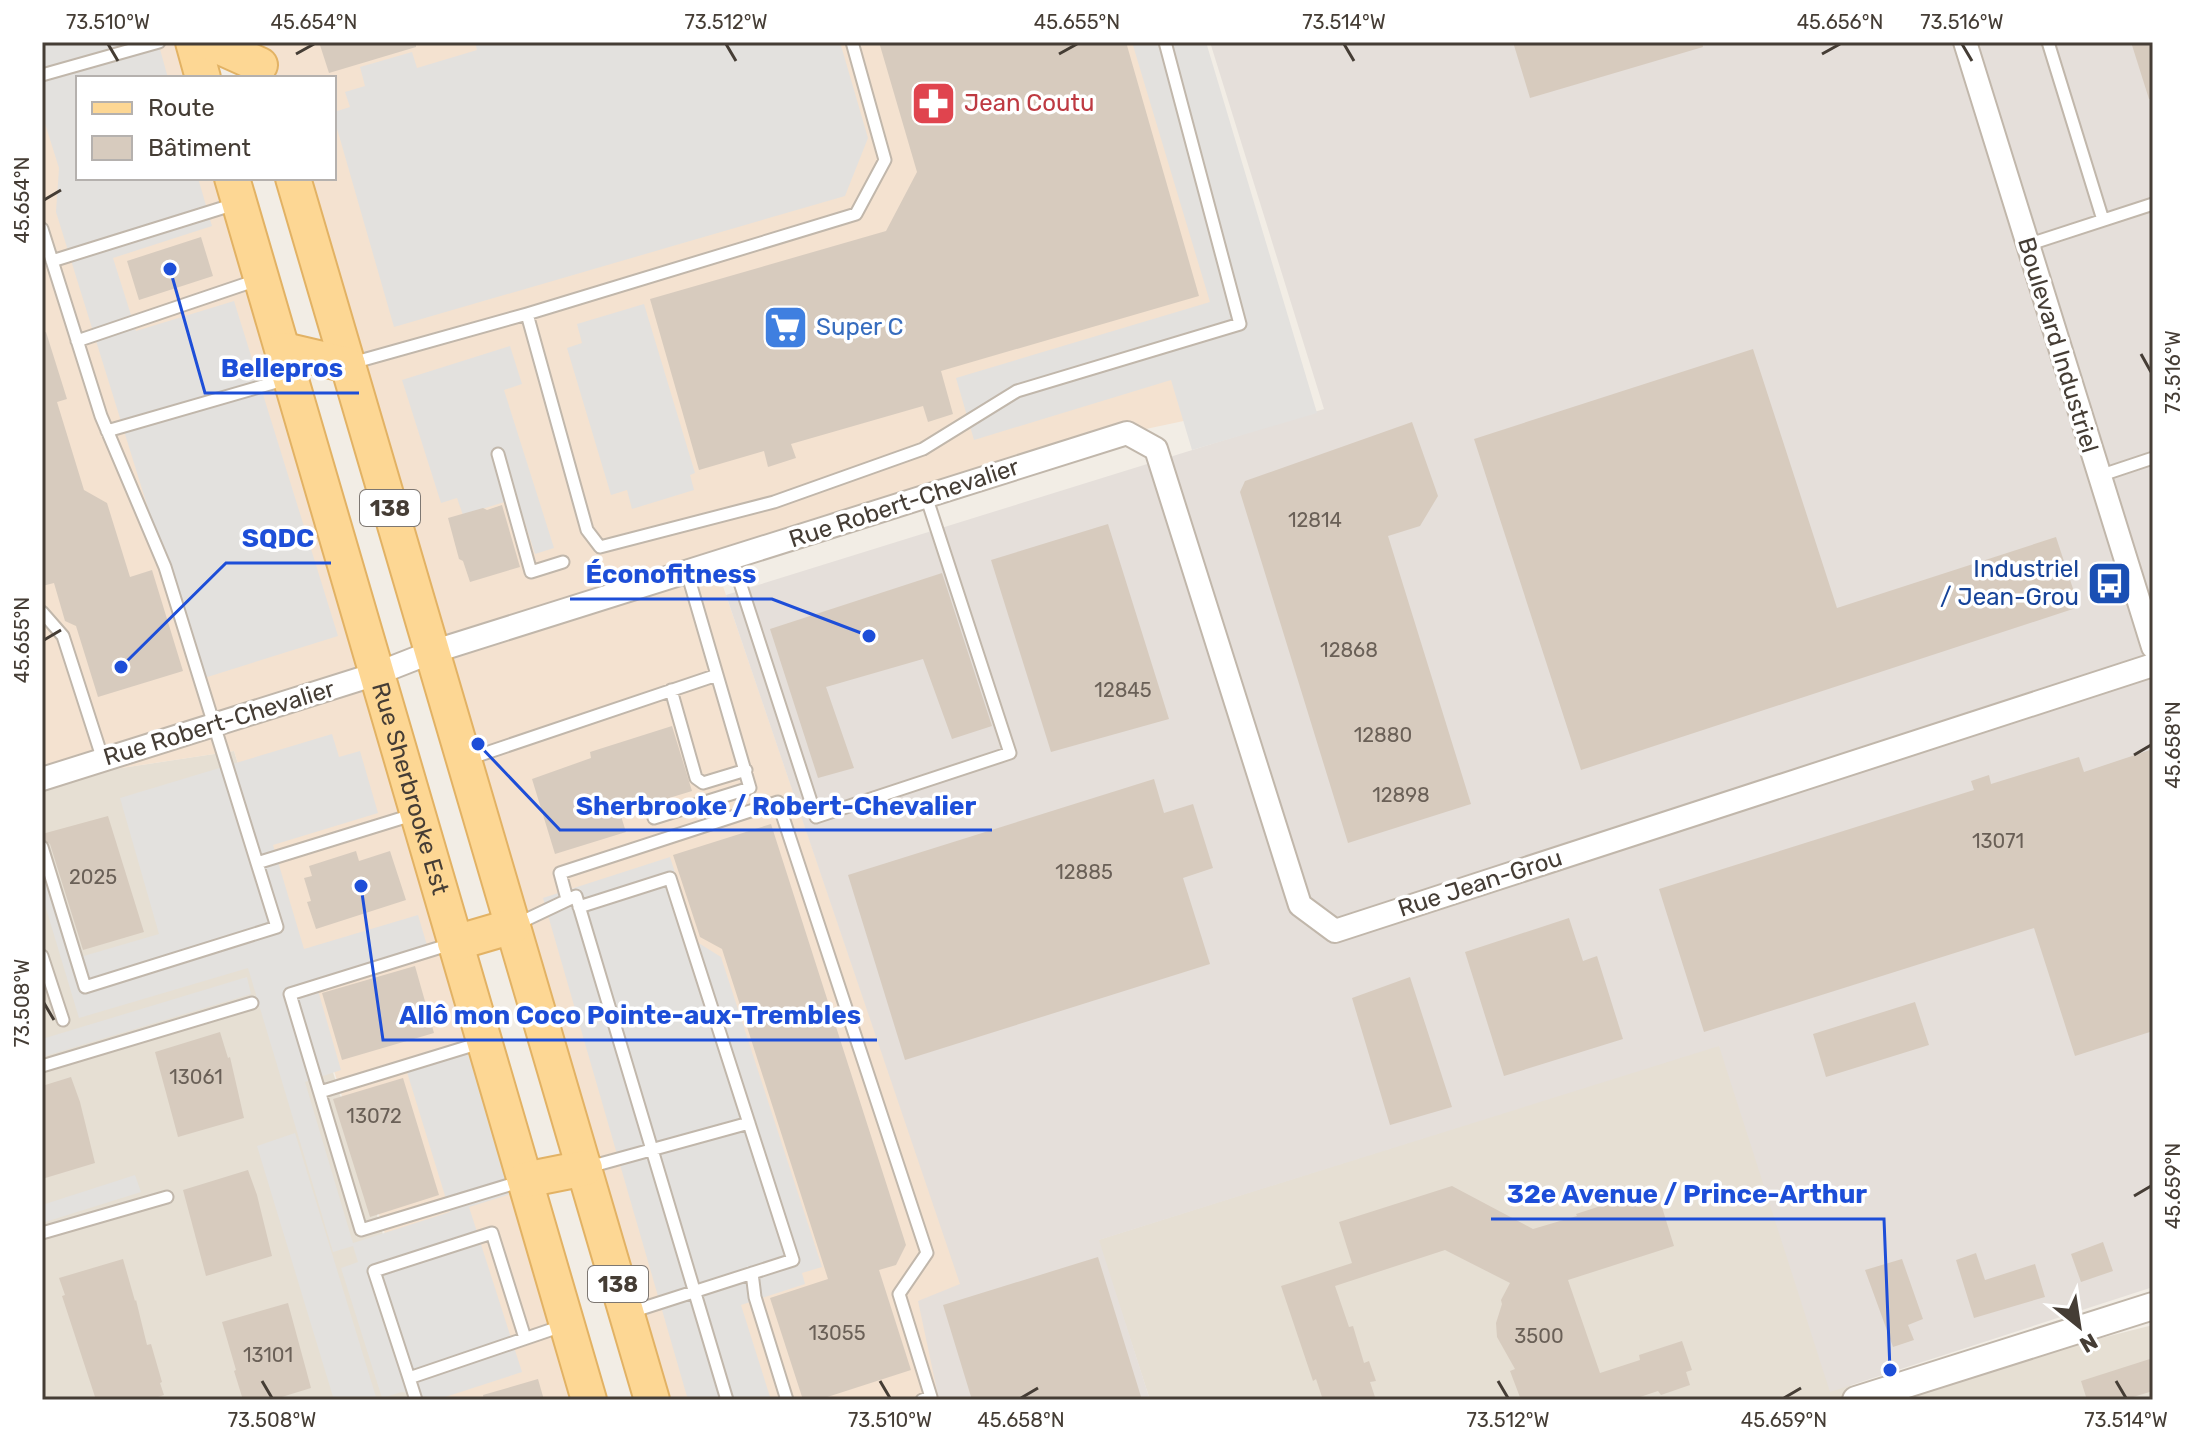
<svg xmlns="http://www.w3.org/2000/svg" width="2195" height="1442" font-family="Rubik,sans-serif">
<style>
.residential{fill:#e6dfd3}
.commercial{fill:#f4e2d0}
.industrial{fill:#e5dfda}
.parking{fill:#e3e1de}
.building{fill:#d7cbbe}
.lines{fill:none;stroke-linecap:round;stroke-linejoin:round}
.service-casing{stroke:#c1b7ab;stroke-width:15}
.minor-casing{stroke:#c1b7ab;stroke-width:26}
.tertiary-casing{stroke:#c1b7ab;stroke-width:30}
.primary-casing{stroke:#e2b264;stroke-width:38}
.service{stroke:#fff;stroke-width:11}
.minor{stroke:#fff;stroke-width:22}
.tertiary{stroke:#fff;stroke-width:26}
.primary{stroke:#fdd794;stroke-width:34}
.ticks{fill:none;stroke:#453d35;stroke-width:3}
.labels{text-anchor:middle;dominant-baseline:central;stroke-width:7;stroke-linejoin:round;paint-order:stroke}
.number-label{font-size:20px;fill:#6a6057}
.shield{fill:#fff;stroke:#7d7772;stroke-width:2}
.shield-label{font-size:22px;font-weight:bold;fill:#453d35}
.health-label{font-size:24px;fill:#be3a42;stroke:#fff;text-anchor:start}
.shop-label{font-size:24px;fill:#366cbe;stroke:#fff;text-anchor:start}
.street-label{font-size:24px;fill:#453d35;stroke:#fff}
.transit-label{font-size:24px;fill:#164399;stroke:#fff;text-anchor:end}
.leader{fill:none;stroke:#1d4ed8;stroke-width:3}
.callout-dot{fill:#1d4ed8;stroke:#fff;stroke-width:3}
.callout-label{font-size:26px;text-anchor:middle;font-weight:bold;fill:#1d4ed8;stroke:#fff;stroke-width:7;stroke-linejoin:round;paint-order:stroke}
.neatline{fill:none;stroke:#453d35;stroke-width:3}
.ticks-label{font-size:20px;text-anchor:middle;fill:#453d35}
</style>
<rect width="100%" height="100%" fill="#f2ede5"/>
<path class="residential" d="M234 751 434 1400H42V780Z
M1719 1045 1856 1400 2153 1325V1400H1150L1098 1240Z"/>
<path class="commercial" d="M42 42H193L203 78H78V178H232L599 1400H437L234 751 42 780Z
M253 42H1190L1278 401 1127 433 715 563 961 1284 939 1400H653L293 178H334V78H263Z"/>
<path class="industrial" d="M1210 42H2153V1287L1830 1392 1719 1046 1099 1240 1150 1400H939L918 1301 960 1284 726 595 1324 409Z"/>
<path class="parking" d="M42 42H158L168 78H78V178H198L212 226 113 258 136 331 234 301 338 636 201 679 56 212 59 168 42 114Z
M475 42H840L868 138 845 196 394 327 334 118V112L350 107 345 92 365 86 360 67 412 52 417 68 477 50Z
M1132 42H1206L1317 413 1192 450 1171 380 974 440 956 378 1210 302Z
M644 304 695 473 690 475 694 490 632 509 627 490 611 495 567 348 582 343 577 324Z
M510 346 522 384 504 390 554 548 535 554 517 498 463 515 457 498 441 503 402 380Z
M332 734 339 757 360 751 378 813 273 845 304 949 418 915 429 952 317 987 341 1070 305 1082 353 1243 450 1212 407 1072 474 1051 517 1192 469 1207 522 1372 439 1399 402 1392 382 1398 341 1268 358 1262 353 1246 333 1252 248 968 79 1018 42 895V866L70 960 159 934 120 798Z
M670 857 697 942 721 957 822 1267 802 1273 805 1284 741 1305 771 1400H688L543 898Z
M247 977 251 994 42 1057V1039Z
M295 1133 376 1397 368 1400H334L257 1146Z
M135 1175 141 1192 42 1223V1205Z"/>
<path class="building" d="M319 42H416V47L329 73Z
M879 42H1126L1199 296 941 371 953 414 928 422 923 406 791 444 796 458 768 467 764 451 699 470 650 299 886 231 917 172Z
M1513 42H1702L1703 47 1530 98Z
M2131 42H2153V99H2149Z
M201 237 213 276 139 300 127 261Z
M46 332 67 399 57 402 84 490 107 503 130 577 152 570 183 671 98 697 76 626 65 621 54 583 42 586V333Z
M1753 349 1837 608 2056 537 2079 607 1581 770 1474 439Z
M1412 422 1438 496 1420 526 1388 536 1471 804 1348 843 1240 492 1245 481Z
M502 505 520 567 470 582 463 561 459 559 448 518 483 508 487 510Z
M1108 524 1169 719 1051 752 991 560Z
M942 573 992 726 952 739 923 659 826 687 854 768 818 778 770 629Z
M672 726 692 791 620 813 626 832 555 854 532 779 591 758 590 752Z
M2153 749V1031L2075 1056 2034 928 1704 1032 1659 889 1974 790 1971 781 1989 775 1991 784 2079 757 2084 772Z
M1154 779 1164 813 1193 804 1213 868 1183 878 1210 964 905 1060 848 875Z
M108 816 144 932 83 950 50 844 43 839 42 834Z
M771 824 906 1245 896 1265 879 1270 911 1370 818 1400H803L770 1298 828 1279 722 949 700 937 673 855Z
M356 851 359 861 390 851 406 900 316 929 307 902 311 901 304 878 312 876 309 866Z
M1569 918 1583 961 1597 956 1623 1039 1504 1076 1465 952Z
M415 966 434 1033 342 1060 322 993Z
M1410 977 1452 1107 1390 1125 1352 998Z
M1915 1002 1929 1045 1826 1077 1813 1034Z
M220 1032 228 1058 230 1057 244 1118 178 1137 155 1052Z
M71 1077 80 1102 95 1163 42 1179V1086Z
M403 1078 439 1195 370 1217 333 1099Z
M248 1170 257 1195 272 1256 206 1276 183 1190Z
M1452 1186 1533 1229 1577 1216 1576 1214 1656 1188 1674 1246 1568 1280 1600 1373 1640 1360 1639 1355 1682 1341 1692 1370 1686 1372 1690 1385 1661 1395 1658 1391 1631 1400H1521L1510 1371 1515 1369 1497 1337 1496 1323 1502 1304 1501 1300 1510 1283 1445 1250 1335 1286 1349 1327 1353 1326 1364 1363 1369 1361 1376 1381 1370 1382 1376 1400H1323L1316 1379 1313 1381 1281 1286 1352 1263 1339 1222Z
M2103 1242 2113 1271 2081 1282 2071 1254Z
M1976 1253 1985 1280 2035 1264 2045 1297 1974 1318 1956 1260Z
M1098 1257 1142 1400H972L943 1305Z
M123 1259 135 1301 136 1300 147 1345 151 1344 162 1382 160 1383 164 1395 158 1397 159 1400H96L62 1296 65 1295 59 1278Z
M1902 1259 1923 1319 1908 1325 1914 1340 1893 1347 1865 1270Z
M288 1303 311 1388 272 1400H243L234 1371 236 1370 222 1322Z
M2153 1358V1391L2123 1400H2087L2081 1381Z
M538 1379 544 1400H484L483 1395Z"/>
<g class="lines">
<defs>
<path id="service" d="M2048 42 2103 220
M42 75 159 42
M42 229 101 416 165 567 257 863 412 815
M2027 245 2153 204
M52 261 235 204
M527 314 587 530 600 547 774 502 923 449 1017 391 1240 324 1165 42
M77 341 257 280
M352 363 527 314 856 214 885 160 852 42
M107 431 287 379
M498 454 531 572 563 562
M2099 476 2153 458
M732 558 816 817 1010 753 926 496
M42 612 63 636 103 760
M671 690 696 778 703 783 746 770
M468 759 717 675
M654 818 750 788 687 572
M42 847 85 987 277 927 257 863
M567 899 560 873 778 802 927 1253 899 1294 931 1397 922 1400
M579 907 670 878 793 1260 631 1312
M517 924 576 896 727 1400
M451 944 290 994 361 1230 522 1181
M42 956 63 1020
M42 1066 252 1003
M320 1092 480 1043
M589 1167 749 1123
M42 1233 167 1197
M752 1273 755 1297 787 1400
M525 1338 492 1233 374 1271 409 1378 562 1326
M409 1378 416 1400"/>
<path id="minor" d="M1965 42 2153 647
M42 779 376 674 432 652 1127 433 1156 449 1300 905 1335 931 2153 665"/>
<path id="tertiary" d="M1856 1400 2153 1306"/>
<g id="primary">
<path d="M193 42 203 78"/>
<path d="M209 42 260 65"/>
<path id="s1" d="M232 178 589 1400"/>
<path d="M293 178 652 1400"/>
<path d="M284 350 348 365"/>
<path d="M455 943 513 926"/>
<path d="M525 1180 585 1168"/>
</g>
</defs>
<use href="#service" class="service-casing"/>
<use href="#minor" class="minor-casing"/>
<use href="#tertiary" class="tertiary-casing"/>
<use href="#primary" class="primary-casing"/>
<use href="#service" class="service"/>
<use href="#minor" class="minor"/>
<use href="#tertiary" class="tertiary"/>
<use href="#primary" class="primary"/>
</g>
<path class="ticks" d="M108 44 118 61M726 44 736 61M1344 44 1354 61M1962 44 1972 61M296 54 314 44M1059 54 1077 44M1822 54 1840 44M44 200 61 190M2141 354 2151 372M44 640 61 630M2134 755 2151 745M44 1003 54 1020M2134 1196 2151 1186M262 1381 272 1398M880 1381 890 1398M1498 1381 1508 1398M2116 1381 2126 1398M1021 1398 1038 1388M1784 1398 1801 1388"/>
<defs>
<symbol id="pharmacy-square" viewBox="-11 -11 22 22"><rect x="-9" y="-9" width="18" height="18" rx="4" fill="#e0444e" stroke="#fff"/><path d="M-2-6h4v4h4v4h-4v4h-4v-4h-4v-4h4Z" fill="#fff"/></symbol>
<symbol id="supermarket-square" viewBox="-11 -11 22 22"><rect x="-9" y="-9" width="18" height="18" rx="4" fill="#3f7fe0" stroke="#fff"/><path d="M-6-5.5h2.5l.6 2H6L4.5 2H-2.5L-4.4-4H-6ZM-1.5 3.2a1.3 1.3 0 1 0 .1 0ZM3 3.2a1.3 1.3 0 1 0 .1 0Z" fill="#fff"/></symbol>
<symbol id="bus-square" viewBox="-11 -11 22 22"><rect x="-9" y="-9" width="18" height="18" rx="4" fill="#1a4fb4" stroke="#fff"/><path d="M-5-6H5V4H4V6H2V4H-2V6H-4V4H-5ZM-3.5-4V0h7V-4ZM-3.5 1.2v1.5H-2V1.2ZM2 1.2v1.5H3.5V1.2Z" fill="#fff"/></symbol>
</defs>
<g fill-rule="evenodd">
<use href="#pharmacy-square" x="908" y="78" width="51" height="51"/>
<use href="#supermarket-square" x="760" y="302" width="51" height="51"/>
<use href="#bus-square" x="2084" y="558" width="51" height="51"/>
</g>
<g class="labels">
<g class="number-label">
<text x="1315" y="520">12814</text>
<text x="1349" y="650">12868</text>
<text x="1123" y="690">12845</text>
<text x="1383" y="735">12880</text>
<text x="1401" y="795">12898</text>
<text x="1998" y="841">13071</text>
<text x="1084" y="872">12885</text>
<text x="93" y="877">2025</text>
<text x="196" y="1077">13061</text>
<text x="374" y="1116">13072</text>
<text x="837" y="1333">13055</text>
<text x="1539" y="1336">3500</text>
<text x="268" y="1355">13101</text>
</g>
<g class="shield">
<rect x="360" y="490" width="60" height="36" rx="6"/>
<rect x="588" y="1266" width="60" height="36" rx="6"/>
</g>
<g class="shield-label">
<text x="390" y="508">138</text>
<text x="618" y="1284">138</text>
</g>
<g class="health-label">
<text x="964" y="103">Jean Coutu</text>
</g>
<g class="shop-label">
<text x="816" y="327">Super C</text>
</g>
<g class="street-label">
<text transform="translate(2058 345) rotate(73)">Boulevard Industriel</text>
<text transform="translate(904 503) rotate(-18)">Rue Robert-Chevalier</text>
<text transform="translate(219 723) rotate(-17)">Rue Robert-Chevalier</text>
<text stroke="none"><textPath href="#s1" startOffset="636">Rue Sherbrooke Est</textPath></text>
<text transform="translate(1480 883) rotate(-18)">Rue Jean-Grou</text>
</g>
<g class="transit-label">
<text x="2079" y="569">Industriel<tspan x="2079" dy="28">/ Jean-Grou</tspan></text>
</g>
</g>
<path class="leader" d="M170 269L205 393H359M121 667L226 563H331M869 636L772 599H570M478 744L560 830H992M361 886L383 1040H877M1890 1370L1884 1219H1491"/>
<g class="callout-dot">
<circle cx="170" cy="269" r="8"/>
<circle cx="121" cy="667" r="8"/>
<circle cx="869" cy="636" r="8"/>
<circle cx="478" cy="744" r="8"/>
<circle cx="361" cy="886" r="8"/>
<circle cx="1890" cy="1370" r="8"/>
</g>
<g class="callout-label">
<text x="282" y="377">Bellepros</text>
<text x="278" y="547">SQDC</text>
<text x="671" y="583">Éconofitness</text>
<text x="776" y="815">Sherbrooke / Robert-Chevalier</text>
<text x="630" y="1024">Allô mon Coco Pointe-aux-Trembles</text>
<text x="1687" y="1203">32e Avenue / Prince-Arthur</text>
</g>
<rect width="2195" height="1442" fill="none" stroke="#ffffff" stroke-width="88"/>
<rect x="76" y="76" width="260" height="104" fill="#ffffff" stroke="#b5b1ae" stroke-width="2"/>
<rect x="92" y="102" width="40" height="12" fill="#fdd794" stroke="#b5b1ae" stroke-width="2"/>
<text x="148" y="116" font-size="24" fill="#453d35">Route</text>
<rect x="92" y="136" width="40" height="24" fill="#d7cbbe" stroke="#b5b1ae" stroke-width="2"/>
<text x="148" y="156" font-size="24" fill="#453d35">Bâtiment</text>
<g transform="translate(2079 1326) rotate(150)" stroke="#ffffff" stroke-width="6" paint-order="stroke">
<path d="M0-6L14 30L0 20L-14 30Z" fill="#453d35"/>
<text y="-12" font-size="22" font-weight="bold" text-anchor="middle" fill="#453d35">N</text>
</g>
<rect x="44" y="44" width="2107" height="1354" class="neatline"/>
<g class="ticks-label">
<text x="108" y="29">73.510°W</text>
<text x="314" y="29">45.654°N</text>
<text x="726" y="29">73.512°W</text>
<text x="1077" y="29">45.655°N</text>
<text x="1344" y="29">73.514°W</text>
<text x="1840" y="29">45.656°N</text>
<text x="1962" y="29">73.516°W</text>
<text transform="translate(22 200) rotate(-90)" y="7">45.654°N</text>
<text transform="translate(2173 372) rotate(-90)" y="7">73.516°W</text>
<text transform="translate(22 640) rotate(-90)" y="7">45.655°N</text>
<text transform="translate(2173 745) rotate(-90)" y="7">45.658°N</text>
<text transform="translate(22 1003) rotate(-90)" y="7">73.508°W</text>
<text transform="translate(2173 1186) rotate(-90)" y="7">45.659°N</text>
<text x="272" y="1427">73.508°W</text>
<text x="890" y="1427">73.510°W</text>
<text x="1021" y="1427">45.658°N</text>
<text x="1508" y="1427">73.512°W</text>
<text x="1784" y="1427">45.659°N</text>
<text x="2126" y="1427">73.514°W</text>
</g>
</svg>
